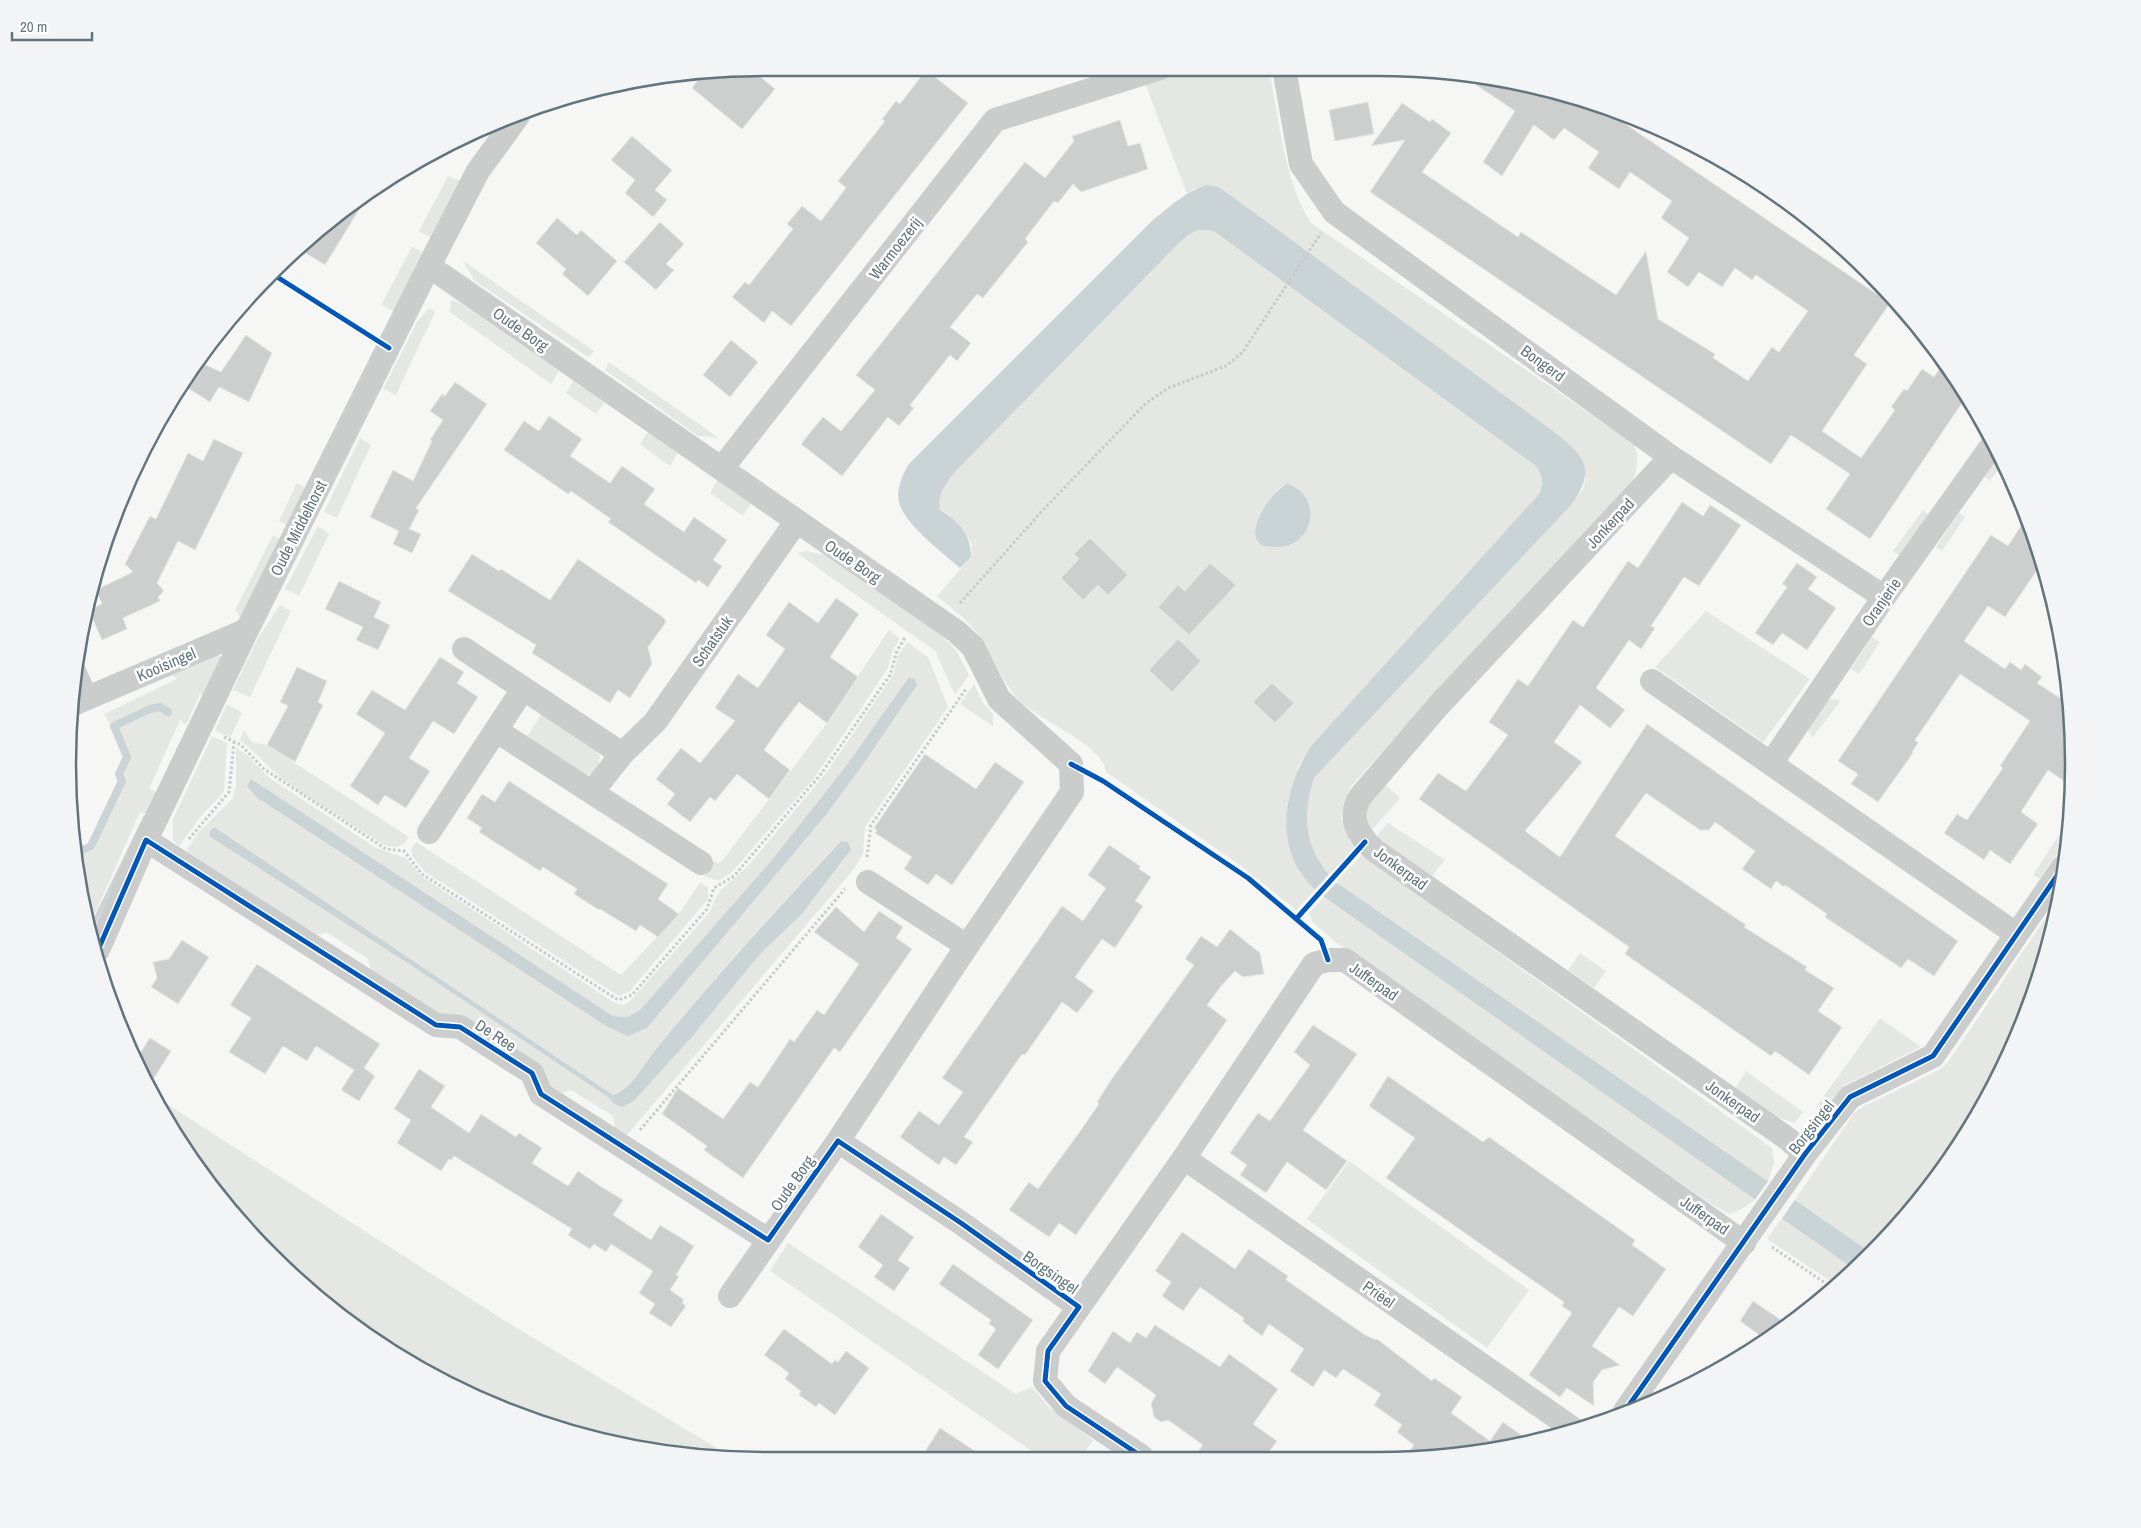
<svg xmlns="http://www.w3.org/2000/svg" width="2141" height="1528" font-family="'Archivo Narrow',sans-serif">
<style>
.green{fill:#e5e8e2;fill-rule:evenodd}
.water{fill:#cad4d6}
.pier{fill:#f6f6f5}
.lines{fill:none;stroke-linecap:round;stroke-linejoin:round}
.stream{stroke:#cad4d6;stroke-width:8}
.building{fill:#cdcfcf;stroke:#e6e6e5}
.path{stroke:#c7c9ca;stroke-width:3;stroke-dasharray:2.5 2.5;stroke-linecap:butt}
.street{stroke:#cbcccc;stroke-width:24}
.cycleway-casing{stroke:#fff;stroke-width:8}
.cycleway{stroke:#0057b8;stroke-width:5}
.labels{text-anchor:middle;dominant-baseline:central;stroke-width:5;stroke-linejoin:round;paint-order:stroke}
.street-label{font-size:16px;fill:#62757f;stroke:#fff}
.rim{fill:none;stroke:#62757f;stroke-width:2.5}
</style>
<rect width="100%" height="100%" fill="#f6f6f5"/>
<path class="green" d="M1189 68H1265L1270 75C1280 124 1284 180 1311 223L1633 443C1639 454 1638 468 1633 480L1350 787 1341 818 1355 847 1329 875C1303 845 1302 814 1314 778L1573 503 1583 489 1586 477 1195 188 1187 194 1144 81Z
M448 176 460 181 430 237 419 231Z
M1203 228 1215 232 1536 466C1542 476 1545 483 1539 494L1311 746 1298 766 1291 854 1301 874 1315 890 1296 910 1241 866 1106 772C1103 745 1041 721 1022 703 1004 687 991 652 976 632 966 618 950 607 937 596L971 557 972 544 963 530 948 514 940 510C937 494 946 484 955 472L1181 241 1194 231ZM1283 486 1303 537 1290 546 1275 492Z
M412 247 422 252 394 311 381 305Z
M463 261 594 351 588 357 475 281Z
M451 300 459 302 559 371 551 384 450 312Z
M429 308 435 312 396 395 383 389 417 322Z
M609 362 719 438 698 436 605 370Z
M573 381 605 402 596 414 566 393Z
M648 432 678 453 670 466 640 444Z
M360 438 371 445 337 518 324 512Z
M1997 453 2002 464 1990 481 1984 476Z
M718 480 751 503 743 516 710 493Z
M297 483 307 489 290 526 279 521Z
M1923 510 1929 515 1900 556 1893 551Z
M1959 513 1965 517 1942 551 1936 547Z
M318 526 329 534 299 596 285 589Z
M273 535 282 540 248 611 240 617 235 610Z
M807 551 825 555 943 637 956 650 969 675 955 695 935 651 797 553Z
M280 605 291 611 250 697 233 690 258 638Z
M1706 611 1810 679 1763 742 1655 667Z
M889 630 900 639 893 649 888 668 815 777 731 873 718 881 704 876 714 861 718 863 722 861 827 723Z
M1872 637 1880 642 1859 674 1851 669Z
M907 642 928 657 948 707 865 827 863 854 854 869 627 1135 615 1128 613 1116 571 1090 562 1093 549 1085 541 1065 466 1018 442 1017 371 970 368 959 326 932 315 935 186 851 199 832 233 798 236 786V748L246 754 268 777 376 848 406 858 421 876 615 1003 624 1005 631 1000 709 913 719 892 748 866 827 772 893 675 898 656ZM909 677 915 679 916 685 864 763 826 815 647 1028 628 1035 606 1026 256 797 250 780 613 1016 627 1017 640 1010 771 861 846 766ZM214 827 613 1095C632 1089 644 1065 656 1049 714 977 777 909 840 841L848 842 846 858 802 914 761 953 691 1038 634 1101 623 1107 614 1104 608 1097 409 964 210 837Z
M217 653 224 660 207 696 200 694 186 725 180 720 149 789 157 792 147 814 140 812 90 925 81 900 77 856 93 849 125 780 121 773 129 757 104 714 177 679 170 673Z
M974 684 983 703 993 714V726L960 704Z
M1827 699 1841 700 1813 737 1806 729Z
M227 704 242 713 230 738 215 730Z
M542 713 595 747 600 757 598 768 591 774 581 775 526 738Z
M244 730 252 742 267 745 409 837C402 848 397 848 384 845 350 822 313 802 280 777 266 765 254 751 240 740Z
M212 736 227 743 224 792 201 816 179 846 173 840V819Z
M1384 783 1400 798 1369 833C1362 808 1370 801 1384 783Z
M1388 823 1445 860 1432 876 1379 843 1375 838Z
M2059 835 2066 840 2040 879 2033 875Z
M416 842 621 975 679 914 700 882 708 888V899L629 992 619 996 425 872 413 857 411 849Z
M1362 855 1772 1148 1774 1163 1768 1182 1336 882Z
M1324 897 1756 1199 1740 1210 1729 1214 1710 1203 1335 942 1312 921 1309 913Z
M2057 901 2050 944 2002 1072 1930 1188 1870 1252 1795 1200 1854 1113 1864 1106 1941 1069 1949 1061Z
M1580 953 1606 971 1594 988 1568 970Z
M1880 1018 1921 1047 1845 1085 1821 1112 1816 1107Z
M1746 1071 1803 1112 1795 1123 1772 1116 1735 1089Z
M156 1097 505 1321 735 1459H719L584 1437 456 1389 340 1317 241 1223Z
M1349 1161 1529 1290 1487 1348 1307 1219Z
M1782 1218 1854 1269 1838 1286 1767 1239Z
M788 1243 1016 1394 1032 1387 1049 1407 1093 1440 1082 1457H1040L770 1271Z"/>
<path class="water" d="M1207 185 1219 187 1557 434C1586 458 1595 469 1573 503L1314 778C1301 819 1305 851 1336 882L1870 1252 1854 1269 1324 897C1272 859 1280 794 1311 746L1539 494C1545 483 1542 476 1536 466L1215 232C1199 227 1193 231 1181 241L955 472C946 484 937 494 940 510 958 520 972 536 971 557L960 568C943 553 904 524 899 502 896 489 902 477 908 465L1154 219C1171 206 1186 191 1207 185Z
M1288 484C1325 497 1313 550 1275 547 1270 547 1264 547 1260 544 1244 530 1273 489 1288 484Z
M909 677 915 679 917 685 864 763 826 815 647 1028 628 1036 606 1026 256 797 247 786 251 779 613 1016 627 1017 640 1010 771 861 846 766Z
M144 815 145 817 92 932 90 926Z
M214 827 613 1095C632 1089 644 1064 656 1049 715 977 777 909 841 841L848 842 851 850 802 914 761 953 691 1038 634 1101 623 1107 614 1104 608 1097 409 964 210 837 209 832Z"/>
<path class="pier" d="M1330 873 1338 881 1322 898 1313 892Z
M1769 1180 1796 1198 1781 1220 1754 1201Z"/>
<g class="lines">
<path class="stream" d="M76 853 91 846 122 781 119 774 127 757 114 726 150 709 160 707 168 712"/>
</g>
<path class="building" d="M751 69 775 89 742 129 692 88 701 76Z
M926 70 968 103 791 326 772 311 764 323 732 297 745 282 749 285 793 229 787 224 802 206 821 221 846 188 838 181 885 121 882 119 896 101 900 104Z
M1463 76 1513 81 1609 110 1615 117 1890 303 1854 355 1867 364 1822 431 1861 458 1895 410 1891 407 1904 389 1907 391 1922 369 1934 377 1943 364 1966 397 1870 539 1826 509 1850 474 1791 435 1771 464 1370 192 1405 140 1371 146 1402 103 1430 122 1432 119 1451 133 1422 172 1518 237 1521 232 1616 295 1646 251 1658 319 1715 354 1713 358 1748 381 1772 347 1779 352 1808 311 1756 275 1752 280 1735 268 1722 287 1699 272 1688 287 1667 272 1689 238 1661 218 1672 201 1630 172 1619 189 1588 168 1599 152 1564 128 1554 140 1534 125 1502 176 1483 162 1515 111Z
M1368 102 1374 134 1335 141 1329 110Z
M1120 120 1128 146 1140 143 1148 169 1081 192 1073 184 1058 203 1054 201 1025 239 1028 242 983 298 977 294 950 327 971 343 957 361 950 355 910 405 914 408 899 426 888 417 842 476 801 444 823 417 841 431 875 390 856 375 1025 162 1045 178 1074 141 1072 136Z
M632 136 672 170 655 190 667 200 653 217 625 193 635 180 611 160Z
M358 202 362 205 325 265 302 251Z
M557 218 577 235 581 230 617 261 588 296 562 274 566 269 536 243Z
M660 222 684 244 666 264 674 270 656 290 624 262Z
M246 335 272 353 249 402 219 387 210 402 183 385 199 362 221 372Z
M731 340 758 362 730 397 703 375Z
M455 382 487 404 416 508 419 510 409 529 421 534 412 553 393 544 399 531 370 517 393 470 413 481 432 441 430 440 443 420 430 411 442 394 445 396Z
M549 416 582 439 570 456 610 483 622 466 655 489 644 504 684 532 694 517 727 540 713 560 722 566 708 587 698 580 696 583 608 522 611 519 571 491 568 494 504 450 524 421 539 431Z
M214 439 243 453 195 550 178 541 157 583 164 591 158 597 160 601 123 618 127 629 102 640 90 613 91 609 102 604 96 590 133 572 125 564 150 516 156 519 188 453 203 461Z
M1682 502 1703 516 1710 505 1741 525 1699 586 1684 577 1651 626 1655 628 1641 649 1629 640 1598 685 1596 688 1625 710 1610 728 1580 705 1554 742 1582 762 1525 831 1560 857 1647 724 1958 941 1934 976 1908 959 1901 968 1825 917 1827 914 1785 885 1784 887 1776 881 1771 889 1742 869 1755 851 1715 822 1709 830H1700L1646 793 1615 836 1746 925 1744 927 1807 967 1805 970 1834 988 1818 1011 1842 1027 1809 1075 1775 1051 1771 1056 1625 954 1629 947 1419 799 1438 773 1466 791 1508 735 1489 722 1518 679 1528 686 1573 620 1583 627 1628 561 1638 568Z
M2026 518 2036 540 2042 563 2005 617 1988 606 1964 641 2005 669 2010 662 2021 670 2025 664 2042 677 2037 683 2069 704 2071 786 2048 770 2021 812 2038 824 2010 864 1990 850 1984 860 1944 833 1957 814 1967 820 2003 768 2000 766 2030 721 1960 674 1915 740 1918 743 1912 752 1913 753 1878 802 1851 784 1858 774 1838 761 1991 535 2008 546Z
M1090 538 1128 575 1108 595 1098 585 1083 600 1061 578 1079 559 1074 554Z
M472 554 499 571 501 569 550 600 578 559 664 618 666 622 648 647 652 664 630 698 618 690 610 703 532 653 536 645 448 591Z
M1210 563 1236 585 1189 635 1158 607 1178 585 1185 591Z
M1797 563 1817 577 1808 589 1836 608 1807 650 1782 633 1773 645 1755 633 1787 587 1782 584Z
M339 581 381 602 374 617 390 625 378 650 356 640 363 627 325 609Z
M836 598 859 614 830 657 858 677 827 723 799 702 780 727 764 750 790 770 769 799 737 774 715 801 710 797 690 822 667 804 675 794 656 779 681 748 700 763 735 721 715 708 738 674 758 688 785 649 766 635 789 602 818 623Z
M1178 639 1201 661 1172 692 1149 670Z
M440 657 464 672 457 683 478 697 454 734 433 721 409 758 430 771 406 808 385 795 378 805 350 786 385 733 356 714 372 690 405 710Z
M297 667 327 681 318 702 323 705 295 762 267 745 288 706 280 702Z
M1272 683 1294 703 1275 723 1253 702Z
M925 754 976 789 995 762 1024 782 952 885 936 874 928 885 904 869 912 857 875 833 877 830 874 828Z
M509 781 668 884 658 899 679 914 658 937 640 925 636 931 600 909 599 910 574 894 577 889 543 867 540 871 479 832 482 828 467 818 482 794 495 802Z
M1109 845 1140 866 1139 869 1151 877 1135 901 1143 906 1115 948 1102 939 1075 977 1094 991 1077 1013 1062 1002 1025 1055 1022 1054 964 1137 973 1142 956 1165 944 1157 939 1165 900 1137 919 1111 939 1125 963 1092 942 1078 1062 906 1083 921 1106 888 1088 875Z
M836 907 864 932 879 911 903 927 896 938 912 949 840 1052 834 1048 743 1178 704 1150 707 1146 662 1114 678 1088 723 1119 750 1082 758 1087 790 1039 794 1042 817 1010 824 1015 859 964 814 932Z
M1230 929 1260 953 1264 974 1243 977 1235 971 1221 986 1207 1005 1227 1020 1076 1235 1059 1223 1049 1237 1009 1210 1029 1182 1038 1189 1081 1130 1099 1104 1097 1102 1111 1080 1194 965 1185 959 1201 936 1217 947Z
M182 940 209 957 178 1004 151 987 157 978 153 962 169 959Z
M257 964 380 1044 364 1068 375 1076 359 1101 341 1090 354 1070 316 1046 307 1061 283 1046 265 1074 229 1052 251 1018 230 1005Z
M1313 1025 1357 1054 1303 1130 1347 1161 1326 1190 1287 1162 1266 1193 1240 1175 1247 1165 1230 1153 1258 1113 1270 1121 1310 1065 1294 1052Z
M150 1038 171 1051 149 1086 139 1072 135 1061Z
M419 1069 445 1086 431 1107 469 1133 481 1114 516 1137 519 1133 542 1148 532 1163 568 1186 578 1171 600 1186 623 1200 613 1215 651 1240 660 1225 694 1246 676 1275 679 1276 670 1290 684 1300 682 1303 686 1306 671 1327 649 1313 655 1304 639 1293 653 1271 611 1244 606 1252 594 1244 590 1249 568 1235 572 1229 454 1156 451 1160 449 1159 441 1171 397 1143 411 1120 394 1109Z
M1388 1076 1483 1142 1489 1137 1635 1240 1632 1245 1666 1269 1633 1316 1619 1307 1592 1346 1620 1365 1602 1370 1593 1382 1594 1406 1567 1388 1560 1397 1529 1375 1572 1313 1562 1306 1564 1302 1386 1178 1415 1138 1369 1106Z
M881 1214 914 1237 898 1260 910 1268 894 1291 874 1277 883 1265 858 1247Z
M1182 1232 1235 1269 1249 1249 1288 1276 1286 1280 1365 1335 1376 1340 1377 1339 1432 1381 1434 1378 1462 1397 1451 1413 1490 1441 1503 1422 1531 1442 1468 1454 1407 1455 1414 1445 1397 1432 1402 1425 1374 1405 1381 1394 1343 1369 1336 1378 1324 1370 1313 1387 1290 1371 1304 1349 1269 1324 1262 1336 1242 1321 1244 1318 1200 1287 1183 1311 1162 1296 1171 1282 1155 1271Z
M953 1264 1033 1320 998 1369 978 1355 996 1329 989 1324 991 1320 939 1284Z
M1753 1301 1784 1322 1762 1337 1740 1321Z
M1155 1325 1220 1367 1229 1354 1278 1389 1253 1424 1277 1441 1266 1456H1194L1203 1445 1168 1420 1161 1422 1154 1417 1151 1403 1156 1395 1117 1367 1105 1384 1088 1371 1113 1331 1130 1343 1137 1332 1146 1338Z
M784 1329 832 1364 835 1360 838 1362 846 1351 869 1368 835 1415 819 1403 816 1407 799 1395 801 1391 785 1379 789 1373 764 1355Z
M940 1428 984 1457 921 1458Z"/>
<g class="lines">
<path class="path" d="M960 603 1043 510 1144 405 1168 388 1226 366 1242 353 1321 233
M224 737 241 745 264 769 386 849 404 851 422 874 618 1000 632 995 707 909 714 888 734 876 821 774 890 675 897 651 906 636
M189 839 229 792 234 742
M867 857 871 825 966 689
M640 1130 845 889
M1772 1247 1834 1289"/>
<path class="street" d="M1284 68 1301 164 1334 212 1671 457 1884 597
M429 266 957 632 973 647 999 699 1071 764 1072 792 967 946 838 1141 730 1296
M1671 457 1438 706 1360 797C1348 818 1357 834 1374 850L1788 1139 1805 1154
M722 468 995 120 1160 68
M464 649 622 754
M74 671 86 698
M1652 681 2016 934
M71 705 247 630
M497 731 701 863
M1772 762 1884 597 1993 444
M592 792 622 754 655 722 796 522
M429 832 523 689
M146 840 436 1025 460 1027 532 1073 541 1094 768 1240
M868 882 967 946
M98 950 146 840 247 630 429 266 478 171 518 116
M838 1141 961 1223 1079 1307 1048 1351 1045 1381 1066 1406 1141 1456
M1184 1158 1575 1430
M1079 1307 1184 1158 1314 964 1328 960H1345L1744 1243
M1625 1411 1805 1154 1850 1097 1933 1056 2063 867"/>
<defs>
<path id="cycleway" d="M274 275 389 348
M1071 764 1103 781 1248 878 1321 940 1328 960
M1297 918 1365 842
M98 950 146 840 436 1025 460 1027 532 1073 541 1094 768 1240 838 1141 961 1223 1079 1307 1048 1351 1045 1381 1066 1406 1141 1456
M1625 1411 1805 1154 1850 1097 1933 1056 2063 867"/>
</defs>
<use href="#cycleway" class="cycleway-casing"/>
<use href="#cycleway" class="cycleway"/>
</g>
<g class="labels">
<g class="street-label">
<text transform="translate(895 248) rotate(-52)">Warmoezerij</text>
<text transform="translate(521 329) rotate(35)">Oude Borg</text>
<text transform="translate(1543 363) rotate(36)">Bongerd</text>
<text transform="translate(1610 523) rotate(-47)">Jonkerpad</text>
<text transform="translate(298 528) rotate(-63)">Oude Middelhorst</text>
<text transform="translate(853 561) rotate(34)">Oude Borg</text>
<text transform="translate(1881 602) rotate(-55)">Oranjerie</text>
<text transform="translate(712 641) rotate(-55)">Schatstuk</text>
<text transform="translate(166 664) rotate(-23)">Kooisingel</text>
<text transform="translate(1401 868) rotate(36)">Jonkerpad</text>
<text transform="translate(1374 981) rotate(35)">Jufferpad</text>
<text transform="translate(496 1035) rotate(33)">De Ree</text>
<text transform="translate(1733 1101) rotate(35)">Jonkerpad</text>
<text transform="translate(1811 1127) rotate(-52)">Borgsingel</text>
<text transform="translate(792 1183) rotate(-55)">Oude Borg</text>
<text transform="translate(1705 1215) rotate(35)">Jufferpad</text>
<text transform="translate(1051 1272) rotate(35)">Borgsingel</text>
<text transform="translate(1379 1294) rotate(35)">Priëel</text>
</g>
</g>
<path d="M0 0H2141V1528H0ZM764 76H1377A688 688 0 0 1 2065 764V764A688 688 0 0 1 1377 1452H764A688 688 0 0 1 76 764V764A688 688 0 0 1 764 76Z" fill="#f2f4f5" fill-rule="evenodd"/>
<path class="rim" d="M764 76H1377A688 688 0 0 1 2065 764V764A688 688 0 0 1 1377 1452H764A688 688 0 0 1 76 764V764A688 688 0 0 1 764 76Z"/>
<path d="M12 32v8h80v-8" fill="none" stroke="#62757f" stroke-width="2.5"/>
<text x="20" y="32" font-size="15" fill="#62757f" stroke="#ffffff" stroke-width="4" paint-order="stroke">20 m</text>
</svg>
